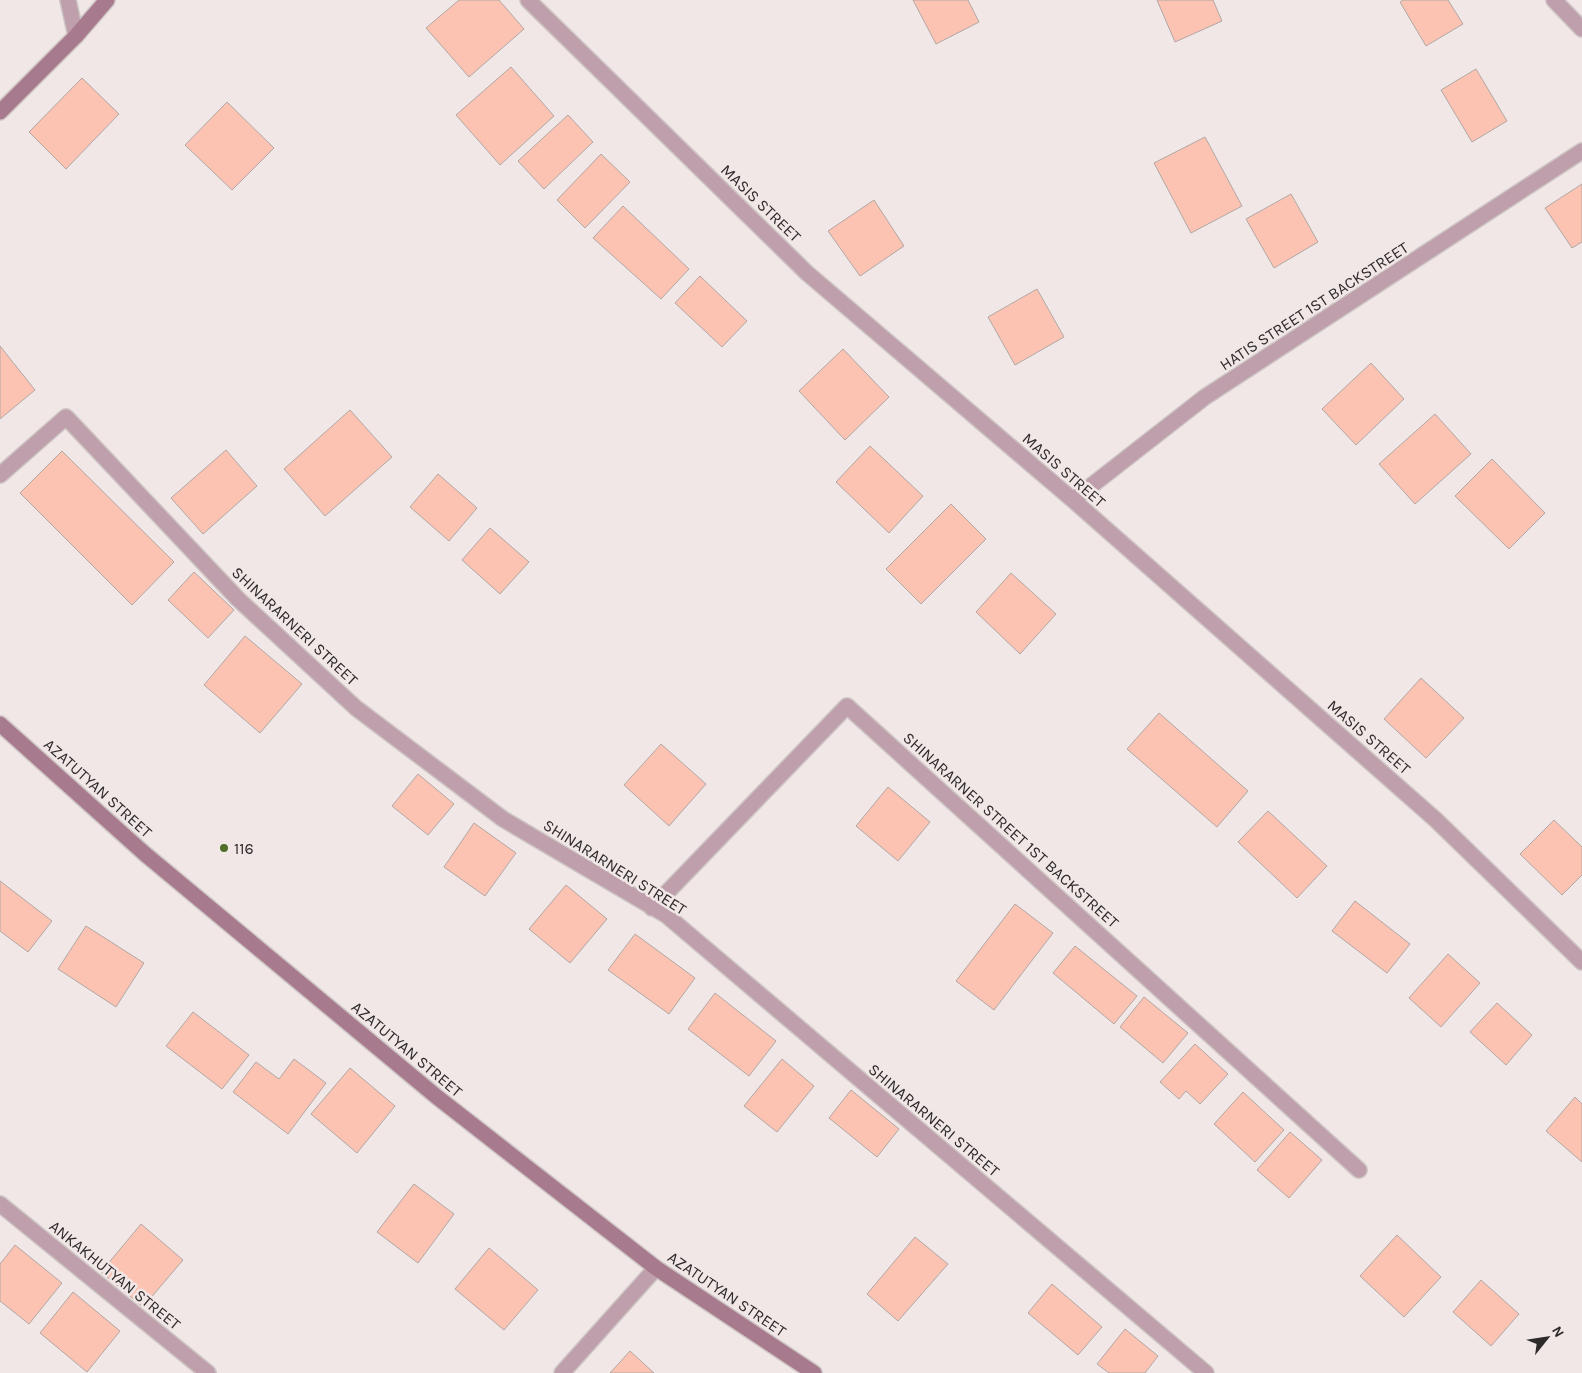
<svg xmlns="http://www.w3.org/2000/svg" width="1582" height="1373" font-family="Karla,sans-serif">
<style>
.building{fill:#fdc3b2;stroke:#b0a7a4}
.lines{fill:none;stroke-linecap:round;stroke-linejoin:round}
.street-casing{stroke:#cec5c5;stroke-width:18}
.secondary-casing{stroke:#cec5c5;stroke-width:18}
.street{stroke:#be9fab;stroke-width:15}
.secondary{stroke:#a77b8d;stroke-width:15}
.poi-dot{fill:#527025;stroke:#f1e7e7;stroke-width:2}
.labels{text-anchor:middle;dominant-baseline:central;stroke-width:5;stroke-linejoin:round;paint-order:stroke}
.street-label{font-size:16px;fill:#2e2a2a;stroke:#f1e7e7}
.poi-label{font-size:16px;fill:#2e2a2a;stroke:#f1e7e7;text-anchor:start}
</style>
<rect width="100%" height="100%" fill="#f1e7e7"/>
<path class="building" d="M459 0H499L524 29 469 77 426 28Z
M913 0H968L979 22 936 44Z
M1157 0H1213L1222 21 1175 42Z
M1403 0H1448L1463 24 1426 46 1400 2Z
M511 67 554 116 500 165 456 115Z
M1476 69 1507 121 1472 142 1441 90Z
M82 78 119 114 66 169 29 132Z
M227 102 274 148 232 190 185 145Z
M568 115 593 142 544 189 518 161Z
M1205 137 1242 206 1191 233 1154 163Z
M601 154 630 182 585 228 557 200Z
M1582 184V242L1572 248 1545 208Z
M1291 194 1318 242 1274 268 1246 219Z
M874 200 904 246 860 276 828 231Z
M623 206 689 269 661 299 593 238Z
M700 276 747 321 722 347 675 303Z
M1037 289 1064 337 1015 365 988 317Z
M0 346 35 390 0 419Z
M843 349 889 397 845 440 799 391Z
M1371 363 1404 399 1356 445 1322 409Z
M350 410 392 457 325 516 284 469Z
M1435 414 1471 454 1415 504 1379 464Z
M870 446 923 496 889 533 836 482Z
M226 450 257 486 203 534 171 498Z
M62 451 174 562 132 605 20 493Z
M1492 459 1545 513 1509 549 1455 496Z
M438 474 477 508 449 541 410 507Z
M951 504 986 539 921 604 886 569Z
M490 528 529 562 500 594 462 560Z
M194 572 234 610 208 638 168 600Z
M1011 573 1056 614 1020 654 976 612Z
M245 636 302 684 260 733 204 685Z
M1421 678 1464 718 1426 758 1384 719Z
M1159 713 1248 791 1217 827 1127 749Z
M661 744 706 784 669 826 624 785Z
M418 774 454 804 428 835 392 806Z
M888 787 930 822 898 861 856 826Z
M1268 811 1327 866 1297 898 1238 842Z
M1554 820 1582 847V875L1562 895 1520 854Z
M474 823 516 853 485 896 444 867Z
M0 881 52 921 28 952 0 931Z
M566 885 607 919 570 963 529 929Z
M1355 901 1410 944 1387 973 1332 931Z
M1015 904 1053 933 994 1010 956 981Z
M86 926 144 963 116 1007 58 969Z
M635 934 695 978 669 1014 608 970Z
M1075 946 1137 996 1114 1024 1053 973Z
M1448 954 1480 983 1441 1027 1409 998Z
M715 993 776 1041 749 1076 688 1029Z
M1144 997 1188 1033 1163 1063 1120 1027Z
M1497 1003 1532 1035 1506 1065 1470 1032Z
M193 1012 249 1055 222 1089 166 1046Z
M1195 1044 1228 1074 1200 1104 1186 1091 1179 1099 1160 1082Z
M294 1059 326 1083 288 1134 233 1092 256 1062 279 1079Z
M782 1059 814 1086 777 1132 744 1106Z
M350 1068 395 1106 357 1153 311 1114Z
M851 1090 899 1129 877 1157 829 1118Z
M1243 1092 1284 1130 1255 1162 1214 1124Z
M1575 1097 1582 1104V1162L1546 1131Z
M1290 1132 1322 1160 1289 1198 1257 1170Z
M414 1184 454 1214 418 1263 377 1232Z
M141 1224 183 1260 143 1307 101 1272Z
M1397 1235 1441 1277 1404 1317 1360 1276Z
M915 1237 948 1264 898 1321 867 1294Z
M15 1245 62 1283 29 1324 0 1301V1264Z
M489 1248 538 1290 504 1330 455 1289Z
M1481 1280 1519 1314 1491 1346 1453 1312Z
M1052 1284 1102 1327 1078 1355 1028 1313Z
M73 1292 120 1331 87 1372 40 1333Z
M1125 1329 1158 1356 1145 1373H1109L1097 1364Z
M630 1351 654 1373H610Z"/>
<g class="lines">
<defs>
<path id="street" d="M68 0 76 36
M528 0 807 273 1073 500 1436 820 1582 962
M1554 0 1582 29
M0 475 66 417 238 599 356 708 503 819 666 915 1206 1373
M1073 500 1205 397 1582 151
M652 908 847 706 1359 1170
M0 1204 208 1373
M562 1373 656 1268"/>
<path id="secondary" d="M0 112 76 36 107 0
M0 724 145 854 437 1097 656 1268 814 1373"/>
</defs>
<use href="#street" class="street-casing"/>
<use href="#secondary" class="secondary-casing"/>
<use href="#street" class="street"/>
<use href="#secondary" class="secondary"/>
</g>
<circle class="poi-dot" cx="224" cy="848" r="5"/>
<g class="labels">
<g class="street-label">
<text transform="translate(761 203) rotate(44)">MASIS STREET</text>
<text transform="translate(1314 306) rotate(-33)">HATIS STREET 1ST BACKSTREET</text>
<text transform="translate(1064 470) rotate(41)">MASIS STREET</text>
<text transform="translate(295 626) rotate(43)">SHINARARNERI STREET</text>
<text transform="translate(1369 737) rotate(41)">MASIS STREET</text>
<text transform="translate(98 788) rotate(42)">AZATUTYAN STREET</text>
<text transform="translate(1011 830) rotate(42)">SHINARARNER STREET 1ST BACKSTREET</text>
<text transform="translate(615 867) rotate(32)">SHINARARNERI STREET</text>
<text transform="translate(407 1049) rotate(40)">AZATUTYAN STREET</text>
<text transform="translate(934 1120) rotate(40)">SHINARARNERI STREET</text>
<text transform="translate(115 1275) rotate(39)">ANKAKHUTYAN STREET</text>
<text transform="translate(727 1294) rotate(34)">AZATUTYAN STREET</text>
</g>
<g class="poi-label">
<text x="234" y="848">116</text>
</g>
</g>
<g transform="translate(1547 1338) rotate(60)" stroke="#f1e7e7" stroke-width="4" paint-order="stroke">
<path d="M0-4L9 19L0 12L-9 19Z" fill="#2e2a2a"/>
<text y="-8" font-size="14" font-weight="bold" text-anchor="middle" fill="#2e2a2a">N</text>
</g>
</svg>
